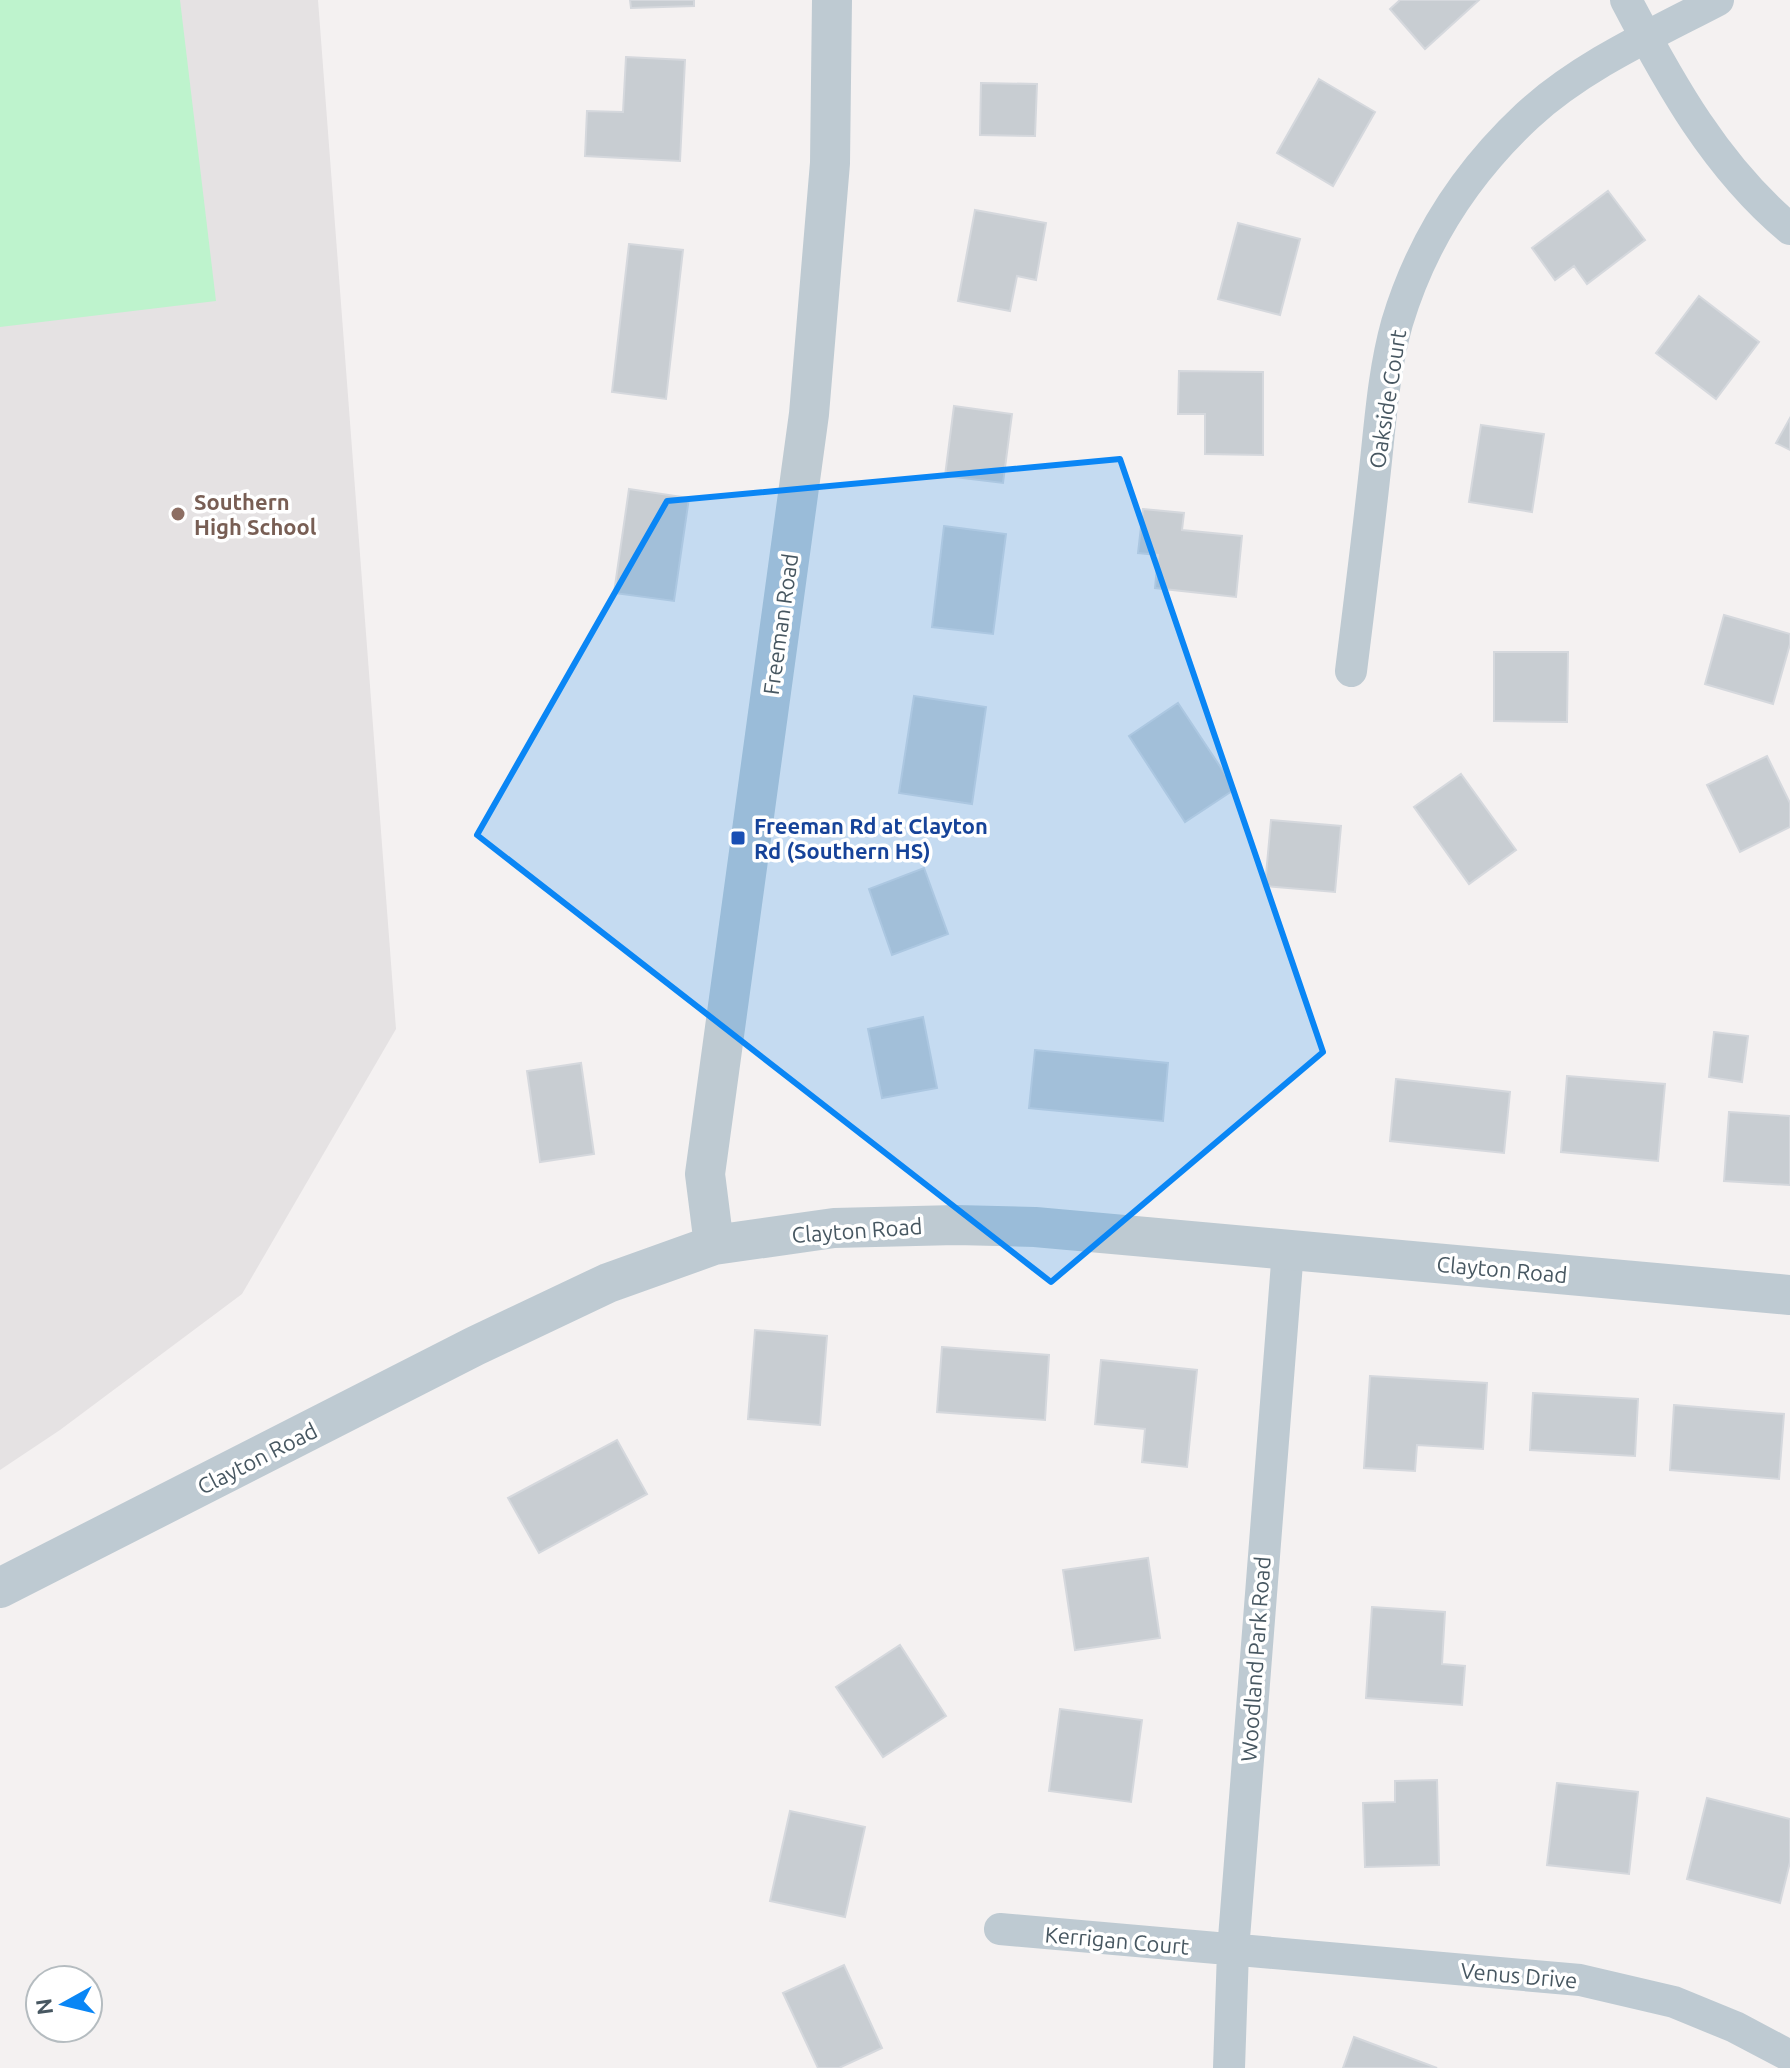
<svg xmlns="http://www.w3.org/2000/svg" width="1790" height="2068" font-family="Ubuntu,sans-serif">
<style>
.education{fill:#e5e2e3}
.green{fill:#bef3cd}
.building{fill:#c8cdd2;stroke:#d5d8dd;stroke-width:2}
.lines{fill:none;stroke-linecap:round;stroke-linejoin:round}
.minor{stroke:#becad2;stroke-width:32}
.tertiary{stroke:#becad2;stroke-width:40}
.marked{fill:#0a86f5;fill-opacity:0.2;stroke:#0a86f5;stroke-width:6;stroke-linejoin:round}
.education-dot{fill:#8d6e63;stroke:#fff;stroke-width:3}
.transit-dot{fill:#1a4fb4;stroke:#fff;stroke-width:3}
.labels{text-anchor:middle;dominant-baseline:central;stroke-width:7;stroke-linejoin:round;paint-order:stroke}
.street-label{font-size:22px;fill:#475761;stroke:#fff}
.education-label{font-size:22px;font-weight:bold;fill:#785e54;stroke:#fff;text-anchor:start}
.transit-label{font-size:22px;font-weight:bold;fill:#164399;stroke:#fff;text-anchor:start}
</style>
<rect width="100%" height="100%" fill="#f4f1f1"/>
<path class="education" d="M0 0H318L396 1029 242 1294 60 1430 0 1470Z"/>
<path class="green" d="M0 0H180L216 301 0 327Z"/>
<path class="building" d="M630 0H694V6L631 8Z
M1400 0H1479L1425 49 1390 9Z
M626 57 685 60 680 161 585 156 587 111 623 112Z
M1319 79 1375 112 1333 186 1277 153Z
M981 83 1037 84 1035 136 980 135Z
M1608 191 1645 240 1587 284 1574 266 1555 280 1532 248Z
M975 210 1046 223 1036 280 1017 276 1010 311 958 301Z
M1238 223 1300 239 1280 315 1218 299Z
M629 244 683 250 666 399 612 392Z
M1699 296 1759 342 1716 399 1656 353Z
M1179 371 1263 372V455L1205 454V414H1178Z
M954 406 1012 414 1003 483 945 476Z
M1790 418V450L1776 443Z
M1481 425 1544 434 1532 512 1469 502Z
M629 489 689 498 674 601 614 593Z
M1143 509 1184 513 1182 530 1242 536 1236 597 1155 588 1158 555 1138 553Z
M944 526 1006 534 993 634 932 627Z
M1724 615 1790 634V644L1773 704 1705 684Z
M1494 652H1568L1567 722 1494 721Z
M914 696 986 707 972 804 899 793Z
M1178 703 1235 789 1185 822 1129 736Z
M1767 756 1790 803V827L1740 852 1707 785Z
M1461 774 1516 850 1469 884 1414 807Z
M1271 820 1341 826 1335 892 1265 886Z
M924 868 948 934 892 955 869 889Z
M923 1017 937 1088 882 1098 868 1029Z
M1714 1032 1748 1036 1742 1082 1709 1077Z
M1035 1050 1168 1063 1163 1121 1029 1108Z
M581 1063 594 1154 540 1162 527 1071Z
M1567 1076 1665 1084 1658 1161 1561 1152Z
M1396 1079 1510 1092 1504 1153 1390 1141Z
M1729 1112 1790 1116V1185L1724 1181Z
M755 1330 827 1336 820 1425 748 1419Z
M942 1347 1049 1355 1045 1420 937 1412Z
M1101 1360 1197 1370 1187 1467 1142 1462 1145 1429 1095 1424Z
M1370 1376 1487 1383 1483 1449 1417 1445 1415 1471 1364 1468Z
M1533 1393 1638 1399 1635 1456 1530 1450Z
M1674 1405 1784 1414 1779 1479 1670 1470Z
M617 1440 647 1494 539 1553 508 1498Z
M1148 1558 1160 1638 1075 1650 1063 1570Z
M1372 1607 1445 1612 1442 1664 1465 1666 1462 1705 1366 1698Z
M900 1645 946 1716 883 1757 836 1687Z
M1060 1709 1142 1720 1131 1802 1049 1791Z
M1437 1780 1439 1865 1365 1867 1363 1803 1395 1802V1781Z
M1557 1783 1638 1792 1629 1874 1547 1865Z
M1707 1798 1790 1819V1862L1780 1903 1687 1879Z
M790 1811 865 1827 845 1917 770 1901Z
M844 1965 882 2048 839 2068H818L783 1993Z
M1354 2037 1437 2068H1343Z"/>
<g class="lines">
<path class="minor" d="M1626 0C1670 84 1716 167 1790 229
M1351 671C1359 607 1367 543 1374 479 1380 427 1383 373 1397 323 1421 243 1466 173 1527 116 1581 66 1653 34 1718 0
M1000 1929 1580 1980 1674 2002 1735 2027 1790 2056
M1229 2068 1233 1951 1288 1250"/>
<path class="tertiary" d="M714 1245 705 1174 809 414 830 163 832 0
M0 1588 475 1346 608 1283 714 1245 834 1228 956 1225 1035 1227 1790 1295"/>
</g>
<path class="marked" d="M1120 459 1323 1052 1051 1282 477 835 667 501Z"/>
<circle class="education-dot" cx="178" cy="514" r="8"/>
<rect class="transit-dot" x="730" y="830" width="16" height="16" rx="4"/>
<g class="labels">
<g class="street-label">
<text transform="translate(1387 399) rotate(-81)">Oakside Court</text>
<text transform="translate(780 624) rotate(-82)">Freeman Road</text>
<text transform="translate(857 1230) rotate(-4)">Clayton Road</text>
<text transform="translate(1502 1269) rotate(5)">Clayton Road</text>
<text transform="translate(257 1458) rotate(-27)">Clayton Road</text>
<text transform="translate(1255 1659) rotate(-86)">Woodland Park Road</text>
<text transform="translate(1117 1940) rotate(5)">Kerrigan Court</text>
<text transform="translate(1519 1975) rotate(5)">Venus Drive</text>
</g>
<g class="education-label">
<text x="194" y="501">Southern<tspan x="194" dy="25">High School</tspan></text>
</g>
<g class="transit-label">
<text x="754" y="825">Freeman Rd at Clayton<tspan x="754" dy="25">Rd (Southern HS)</tspan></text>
</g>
</g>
<g transform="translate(64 2004) rotate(262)"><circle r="38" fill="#ffffff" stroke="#b5bcc0" stroke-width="2"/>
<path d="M0-6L14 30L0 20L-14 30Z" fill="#0a86f5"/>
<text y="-12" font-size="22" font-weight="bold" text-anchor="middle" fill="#475761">N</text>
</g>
</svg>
